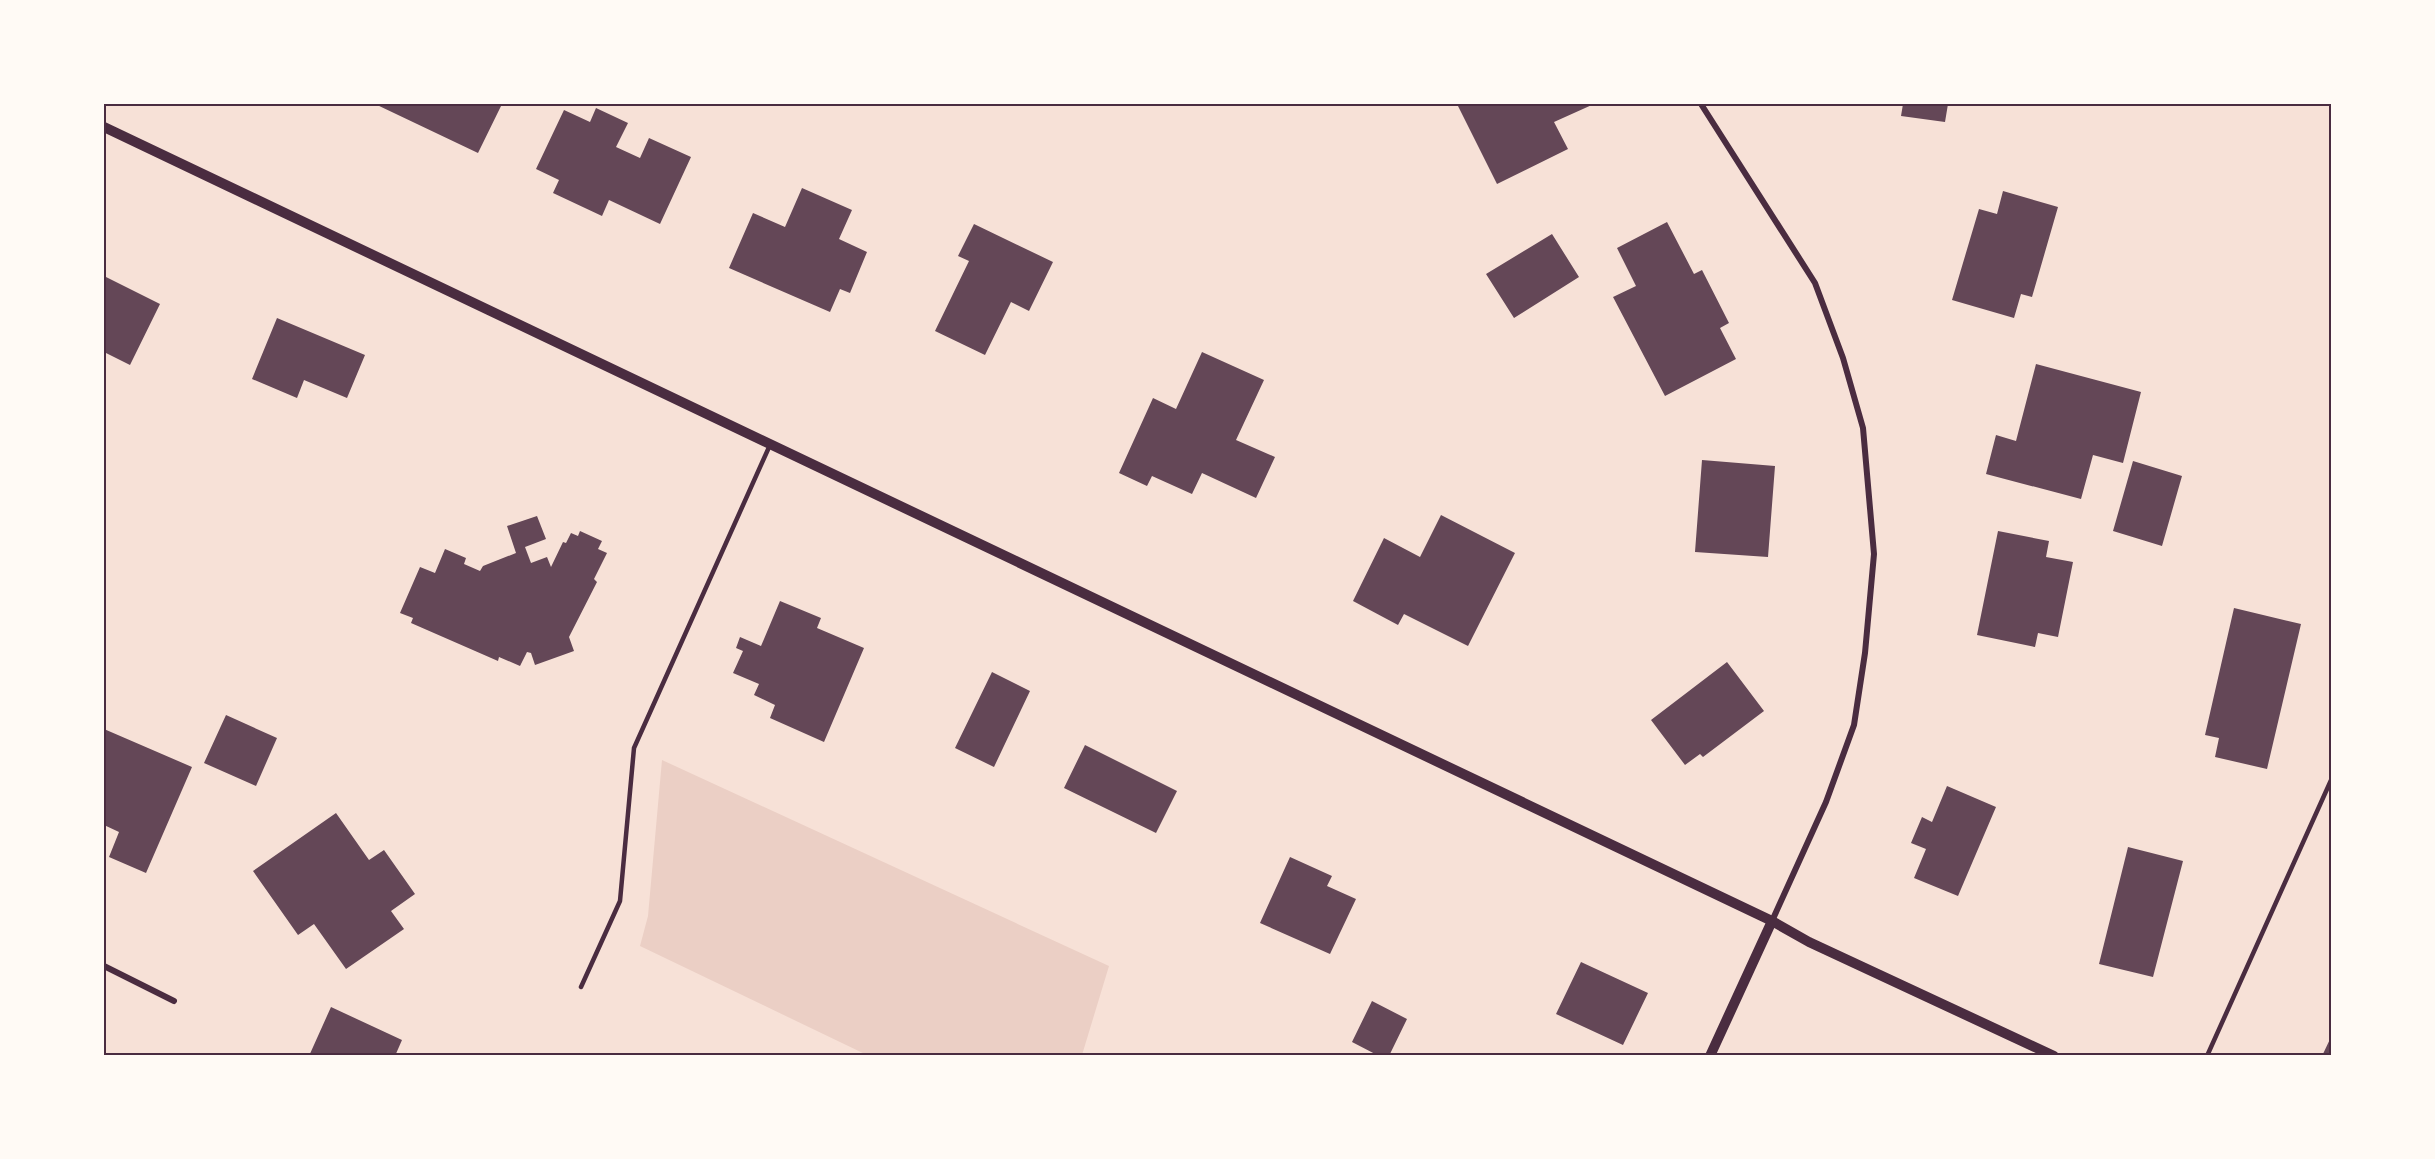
<svg xmlns="http://www.w3.org/2000/svg" width="2435" height="1159" font-family="Poppins,sans-serif">
<style>
.green{fill:#ebcfc5}
.building{fill:#644757}
.lines{fill:none;stroke-linecap:round;stroke-linejoin:round}
.service{stroke:#4a2c40;stroke-width:4.5}
.minor{stroke:#4a2c40;stroke-width:6}
.tertiary{stroke:#4a2c40;stroke-width:10}
.neatline{fill:none;stroke:#4a2c40;stroke-width:2}
</style>
<rect width="100%" height="100%" fill="#f7e1d7"/>
<path class="green" d="M662 760 1109 966 1082 1055H867L640 946 648 916Z"/>
<path class="building" d="M375 104H502L478 153Z
M1457 104H1594L1554 122 1568 149 1497 184Z
M1903 104H1948L1945 122 1901 116Z
M596 108 628 123 616 147 640 158 649 138 691 157 660 224 609 200 602 216 553 193 559 180 536 169 564 110 590 122Z
M802 188 852 210 839 239 867 252 850 293 840 289 830 312 729 268 753 213 785 227Z
M2003 191 2058 207 2032 297 2021 294 2014 318 1952 300 1979 209 1997 214Z
M1667 222 1694 274 1702 270 1729 323 1720 328 1736 359 1665 396 1613 297 1636 286 1617 248Z
M974 224 1053 262 1029 311 1011 302 985 355 935 331 969 261 958 256Z
M1552 234 1579 277 1514 318 1486 274Z
M104 276 160 304 130 365 104 352Z
M277 318 365 355 347 398 304 380 297 398 252 379Z
M1202 352 1264 380 1236 440 1275 457 1256 498 1202 473 1192 494 1152 476 1147 486 1119 473 1153 398 1176 409Z
M2036 364 2141 392 2123 463 2093 455 2081 499 1986 474 1996 435 2016 441Z
M1702 460 1775 466 1768 557 1695 552Z
M2133 461 2182 476 2162 546 2113 531Z
M1441 515 1515 553 1468 646 1404 614 1398 625 1353 601 1384 538 1420 557Z
M537 516 546 539 525 547 531 563 547 557 551 567 563 542 566 543 571 533 578 536 580 531 602 541 598 549 607 553 594 579 597 582 569 637 574 651 535 665 531 653 527 652 520 666 499 657 498 661 411 623 413 618 400 613 420 567 435 573 445 549 466 558 464 564 480 571 483 566 516 553 507 526Z
M1998 531 2049 541 2046 557 2073 562 2058 637 2038 633 2035 647 1977 635Z
M780 601 821 618 817 628 864 648 824 742 770 718 775 705 754 695 759 684 733 673 743 651 736 648 740 637 761 646Z
M2234 608 2301 624 2267 769 2215 757 2219 738 2205 735Z
M1727 662 1764 711 1703 757 1700 754 1685 765 1651 720Z
M992 672 1030 691 994 767 955 748Z
M226 715 277 738 256 786 204 763Z
M104 729 192 767 146 873 109 857 119 832 104 825Z
M1085 745 1177 791 1156 833 1064 788Z
M1947 786 1996 807 1958 896 1914 878 1926 849 1911 843 1922 817 1932 822Z
M336 813 369 860 384 850 415 894 391 911 404 929 346 969 314 924 298 935 253 871Z
M2128 847 2183 861 2153 977 2099 964Z
M1290 857 1332 876 1327 886 1356 899 1330 954 1260 923Z
M1581 962 1648 993 1623 1045 1556 1014Z
M1372 1001 1407 1019 1389 1056H1379L1352 1042Z
M331 1007 402 1040 395 1056H309Z
M2332 1035V1056H2322Z"/>
<g class="lines">
<path class="service" d="M581 987 620 901 634 748 770 445
M2207 1056 2332 778"/>
<path class="minor" d="M1701 104 1815 283 1843 358 1863 428 1874 554 1865 653 1854 725 1826 802 1772 921
M104 966 174 1001"/>
<path class="tertiary" d="M104 127 1772 921 1809 942 2054 1056
M1710 1056 1772 921"/>
</g>
<rect width="2435" height="1159" fill="none" stroke="#fffaf5" stroke-width="210"/>
<rect x="105" y="105" width="2225" height="949" class="neatline"/>
</svg>
